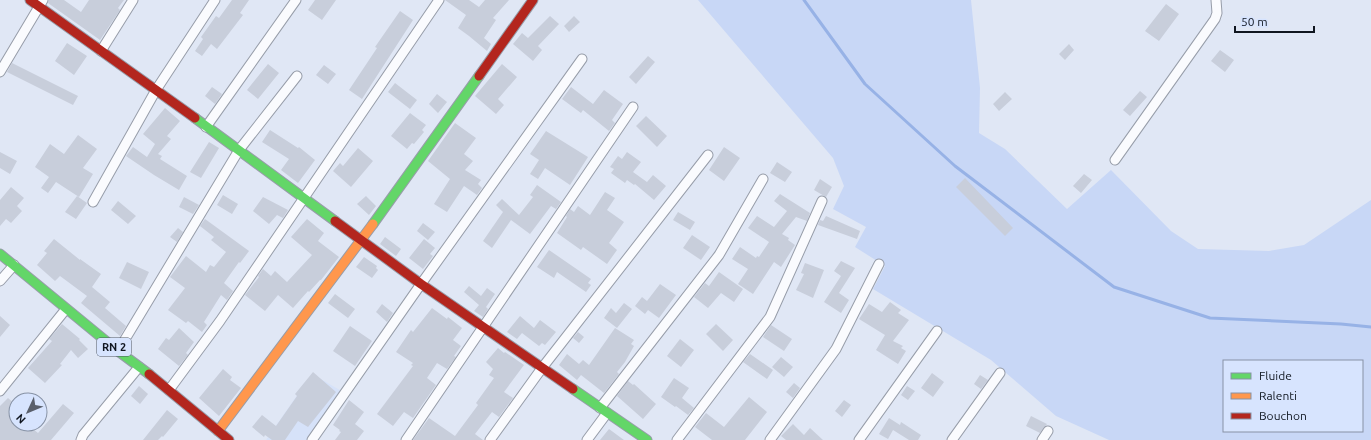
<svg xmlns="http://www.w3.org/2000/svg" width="1371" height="440" font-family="Ubuntu,sans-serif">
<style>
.built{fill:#d6e2f9}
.green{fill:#c8d7f6;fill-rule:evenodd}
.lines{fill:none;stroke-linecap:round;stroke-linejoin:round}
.stream{stroke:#97b2e6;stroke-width:3}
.building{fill:#c8cedb}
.street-casing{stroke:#979da9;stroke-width:11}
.fast-casing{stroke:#979da9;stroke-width:11}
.slow-casing{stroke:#979da9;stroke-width:11}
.jam-casing{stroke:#979da9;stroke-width:11}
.street{stroke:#fafbfe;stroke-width:9}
.fast{stroke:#63d668;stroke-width:9}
.slow{stroke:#ff974d;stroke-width:9}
.jam{stroke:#b3261e;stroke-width:9}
.labels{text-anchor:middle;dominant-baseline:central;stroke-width:3.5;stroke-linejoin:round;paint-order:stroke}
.shield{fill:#d7e4fe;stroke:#4c5463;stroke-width:1}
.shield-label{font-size:11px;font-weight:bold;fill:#101620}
</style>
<rect width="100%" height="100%" fill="#e0e7f5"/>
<path class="built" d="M312 374 345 393 312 440H266Z"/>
<path class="green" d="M698 0H971L980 88 979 133 1005 149 1067 209 1111 170 1171 231 1198 249 1269 251 1304 245 1371 200V440H1109L1056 416 991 360 873 289 885 266 855 247 866 227 833 209 844 186 833 158ZM1224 361H1362V431H1224Z"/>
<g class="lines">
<path class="stream" d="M804 0 865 84 955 166 1114 287 1210 318 1341 324 1371 327"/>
</g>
<path class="building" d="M49 0H64L81 12 89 0H124L118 8 120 10 100 40 48 3Z
M232 0H249L240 13 243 15 217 49 211 44 202 56 195 51 203 39 201 37 216 16 219 18Z
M315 0H336L322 20 308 10Z
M445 0H469L479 7 485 0H509L493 18 496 20 484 38 491 44 487 51 469 36 458 28 466 15Z
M1166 4 1179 14 1159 41 1145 31Z
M400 11 413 20 362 99 349 90 377 48 375 47Z
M550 16 559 24 538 46 542 50 533 61 513 44 522 33 528 38Z
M574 16 580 22 569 32 564 26Z
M67 43 87 56 74 75 55 61Z
M1069 44 1074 50 1065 60 1059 54Z
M1220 50 1234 60 1225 72 1211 61Z
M648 56 655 62 636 84 629 77Z
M12 63 78 96 73 105 7 72Z
M268 64 279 73 258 99 247 90Z
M502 64 517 77 498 99 504 105 496 114 475 96Z
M324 65 336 74 328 84 316 75Z
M395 83 417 100 410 109 388 92Z
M212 87 222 94 215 104 205 96Z
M571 87 593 104 604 90 623 104 612 120 615 123 609 131 583 110 581 113 562 99Z
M1140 91 1147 97 1130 116 1123 110Z
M1005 92 1012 99 999 111 993 104Z
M437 94 447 102 438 113 429 104Z
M165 108 180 121 167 136 171 139 158 154 162 156 160 159 187 176 179 190 154 175 126 156 133 147 147 157 155 144 143 134Z
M410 113 426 125 422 130 424 132 414 144 412 143 407 149 391 136Z
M646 116 667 136 657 147 636 126Z
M455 123 476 138 464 154 473 161 465 170 481 180 478 184 482 188 477 195 464 186 447 212 434 204 450 179 428 161Z
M270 130 298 148 299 147 315 160 298 183 281 170 289 159 262 142Z
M546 131 588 157 570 185 545 168 538 179 530 174 539 160 530 154Z
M78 135 97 149 83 168 93 174 79 197 56 182 48 193 41 188 49 177 35 167 50 144 64 154Z
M209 142 219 148 201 178 190 172Z
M724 147 740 158 724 181 709 170Z
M358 148 373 161 351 187 333 171 340 163 343 166Z
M0 152 17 161 10 174 0 168Z
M627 152 641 162 633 172 647 182 653 175 666 186 654 200 635 184 634 185 627 180 625 183 611 173 614 169 610 167 618 156 622 159Z
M777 162 792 172 785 182 770 173Z
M1084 174 1092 180 1081 193 1073 186Z
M965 178 1013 228 1005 236 956 187Z
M820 179 832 187 826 197 814 190Z
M537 185 561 202 556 209 551 206 530 234 511 220 492 248 483 241 503 212 496 205 502 199 519 215 533 197 530 195Z
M11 187 24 198 17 206 22 211 11 223 6 219 0 226V200Z
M605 192 615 198 607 210 624 222 609 243 617 250 607 264 583 247 581 250 557 233 567 217 566 216 570 209 574 212 578 206 590 215Z
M780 194 810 213 807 221 796 217 782 234 789 238 788 240 795 245 781 267 774 262 753 294 738 284 748 269 732 259 740 247 756 258 757 256 759 257 769 242 748 228 757 216 774 227 787 211 774 201Z
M223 195 238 204 232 214 217 205Z
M77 196 87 203 76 219 65 212Z
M366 196 376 206 369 215 357 204Z
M184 197 199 205 193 214 179 207Z
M263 197 288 210 283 218 277 215 269 224 253 211Z
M118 201 136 216 128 224 111 210Z
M678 212 695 222 690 230 673 220Z
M826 216 860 231 857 239 818 225 820 220 823 221Z
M205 219 249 251 240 263 239 262 224 283 233 291 227 300 221 295 204 322 207 325 202 332 188 321 186 323 168 310 185 288 170 277 186 256 206 272 210 265 214 267 226 252 211 240 214 237 200 226Z
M307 219 324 233 318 241 339 257 321 280H320L309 292 308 291 293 308 278 295 265 311 245 295 259 277 258 276 263 269 271 276 275 271 287 282 312 255 291 237Z
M423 223 435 232 428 240 417 231Z
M178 228 183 232 177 242 170 237Z
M692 235 710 247 701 260 683 248Z
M385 237 401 249 396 256 380 244Z
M54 239 80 260V259L101 274 92 287 110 302 105 308 126 326 120 336 81 303 87 296 60 276 55 281 37 265 47 253 44 251Z
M424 239 435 248 430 254 433 256 423 269 409 258Z
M549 250 591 279 588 283 591 285 586 292 557 272 554 278 537 267Z
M364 257 377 266 376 268 378 270 372 278 356 267Z
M841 261 855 268 839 293 849 300 841 313 824 302 841 276 834 271Z
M127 262 149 272 141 289 119 278Z
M805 263 824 270 813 298 796 290 804 274 801 273Z
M719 272 743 289 734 302 721 293 708 308 694 297 705 283 709 286Z
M660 284 676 295 659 318 648 310 645 314 635 306 642 297 647 301Z
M469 286 481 296 487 288 495 294 486 307 488 309 483 317 474 311 479 305 464 292Z
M335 294 355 309 348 318 328 303Z
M890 302 901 310 898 313 909 320 893 341 903 346 901 348 906 351 898 364 876 350 885 335 859 319 869 304 882 312Z
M624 303 632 309 617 328 604 318 611 308 616 313Z
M382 304 393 313 387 322 376 312Z
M432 308 447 319 448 317 462 328 453 340 461 346 454 356 456 357 447 369 437 363 427 378 436 385 413 418 404 412 393 426 377 414 413 366 411 365 413 363 396 352 411 330 413 332Z
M0 316 10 325 0 337Z
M520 316 534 328 540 320 556 332 545 345 542 343 539 346 522 333 517 339 507 332Z
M62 324 80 339 79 340 88 349 78 358 71 350 60 364 62 365 45 383 28 368 52 341 49 339Z
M716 324 733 340 723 351 706 334Z
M771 325 792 339 784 351 763 337Z
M350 326 372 341 355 366 333 351Z
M179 328 194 342 186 353 188 355 179 366 158 349 166 338 169 340Z
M615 328 634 340 631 344 634 346 625 362 617 372 619 374 604 393 581 375 577 380 559 365 567 354 579 364 583 360 589 365Z
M578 332 584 337 579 343 573 338Z
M680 339 694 350 681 367 667 356Z
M498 348 504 353 505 352 524 365 504 392 513 398 499 417 492 412 475 434 483 440H413L429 418 455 436 478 405 476 403 494 378 489 375 493 369 486 362Z
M750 354 773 370 767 379 743 362Z
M781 357 793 367 784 377 772 367Z
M223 369 232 377 230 380 241 388 219 416 199 398Z
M313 372 336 392 308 427 298 421 285 440H272L265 435 264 437 252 427 262 415 276 426 297 396 295 394Z
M932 373 944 382 933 397 921 388Z
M980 375 988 380 981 389 974 384Z
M674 378 689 388 682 398 694 408 688 415 676 406 675 407 661 397Z
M628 381 633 385 634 384 656 404 643 419 617 396Z
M794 383 800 388 793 398 786 392Z
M139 386 148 394 140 404 131 396Z
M907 386 915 391 908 400 901 395Z
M749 397 767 412 745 440H712L695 427 706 413 724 427Z
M8 398 16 405V424H27L38 433 63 404 74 413 51 440H0V406Z
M349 400 364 412 355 424 364 431 357 440H335L341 432 339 431 340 430 333 425Z
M844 400 851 405 842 417 835 411Z
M167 410 178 419 163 437 162 436 158 440H143Z
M1031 416 1047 424 1040 433 1026 426Z
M889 418 900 425 901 422 921 435 918 440H909L893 430 888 439 879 434Z
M793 424 804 435 810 428 823 440H786L781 436Z
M609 429 624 440H600Z"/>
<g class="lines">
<defs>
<path id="street" d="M101 51 133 0
M0 72 43 0
M206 127 296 0
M1115 160 1215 19 1217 13 1216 0
M93 202 156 90 215 0
M0 281 14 265
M118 351 239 150 297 76
M169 390 220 321 439 0
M0 391 66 309
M600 408 719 255 763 179
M81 440 83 435 139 367
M312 440 421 284 582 59
M406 440 633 107
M490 440 542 368 708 155
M587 440 607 413
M677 440 770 317 822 201
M770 440 836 349 879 264
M859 440 937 331
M952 440 1000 373
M1042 440 1048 431"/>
<path id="fast" d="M195 118 335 221
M373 224 479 76
M0 254 118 351 149 374
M573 389 647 440"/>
<path id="slow" d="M218 431 373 224"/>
<path id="jam" d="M30 0 195 118
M479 76 533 0
M335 221 421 284 573 389
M149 374 229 440"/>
</defs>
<use href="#street" class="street-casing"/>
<use href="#fast" class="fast-casing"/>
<use href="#slow" class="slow-casing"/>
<use href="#jam" class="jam-casing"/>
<use href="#street" class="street"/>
<use href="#fast" class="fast"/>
<use href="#slow" class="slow"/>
<use href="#jam" class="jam"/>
</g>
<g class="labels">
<rect class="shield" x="97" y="338" width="34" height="18" rx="3"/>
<g class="shield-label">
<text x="114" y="347">RN 2</text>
</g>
</g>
<rect x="1223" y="360" width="140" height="72" fill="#d7e4fe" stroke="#8792a5"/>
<rect x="1231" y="373" width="20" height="6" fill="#63d668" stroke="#8792a5"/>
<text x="1259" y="380" font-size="12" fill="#101620">Fluide</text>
<rect x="1231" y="393" width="20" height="6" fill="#ff974d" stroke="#8792a5"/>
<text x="1259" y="400" font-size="12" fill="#101620">Ralenti</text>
<rect x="1231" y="413" width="20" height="6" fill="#b3261e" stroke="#8792a5"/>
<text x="1259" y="420" font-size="12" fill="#101620">Bouchon</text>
<g transform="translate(28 412) rotate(226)"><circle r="19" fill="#d7e4fe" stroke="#8792a5"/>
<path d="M0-3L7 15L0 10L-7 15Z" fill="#595f6b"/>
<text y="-6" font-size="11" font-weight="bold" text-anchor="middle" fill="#101620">N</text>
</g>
<path d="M1235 26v6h79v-6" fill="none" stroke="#101620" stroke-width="2"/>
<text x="1241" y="26" font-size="12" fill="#101620" stroke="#d7e4fe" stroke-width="3" paint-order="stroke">50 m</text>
</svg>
